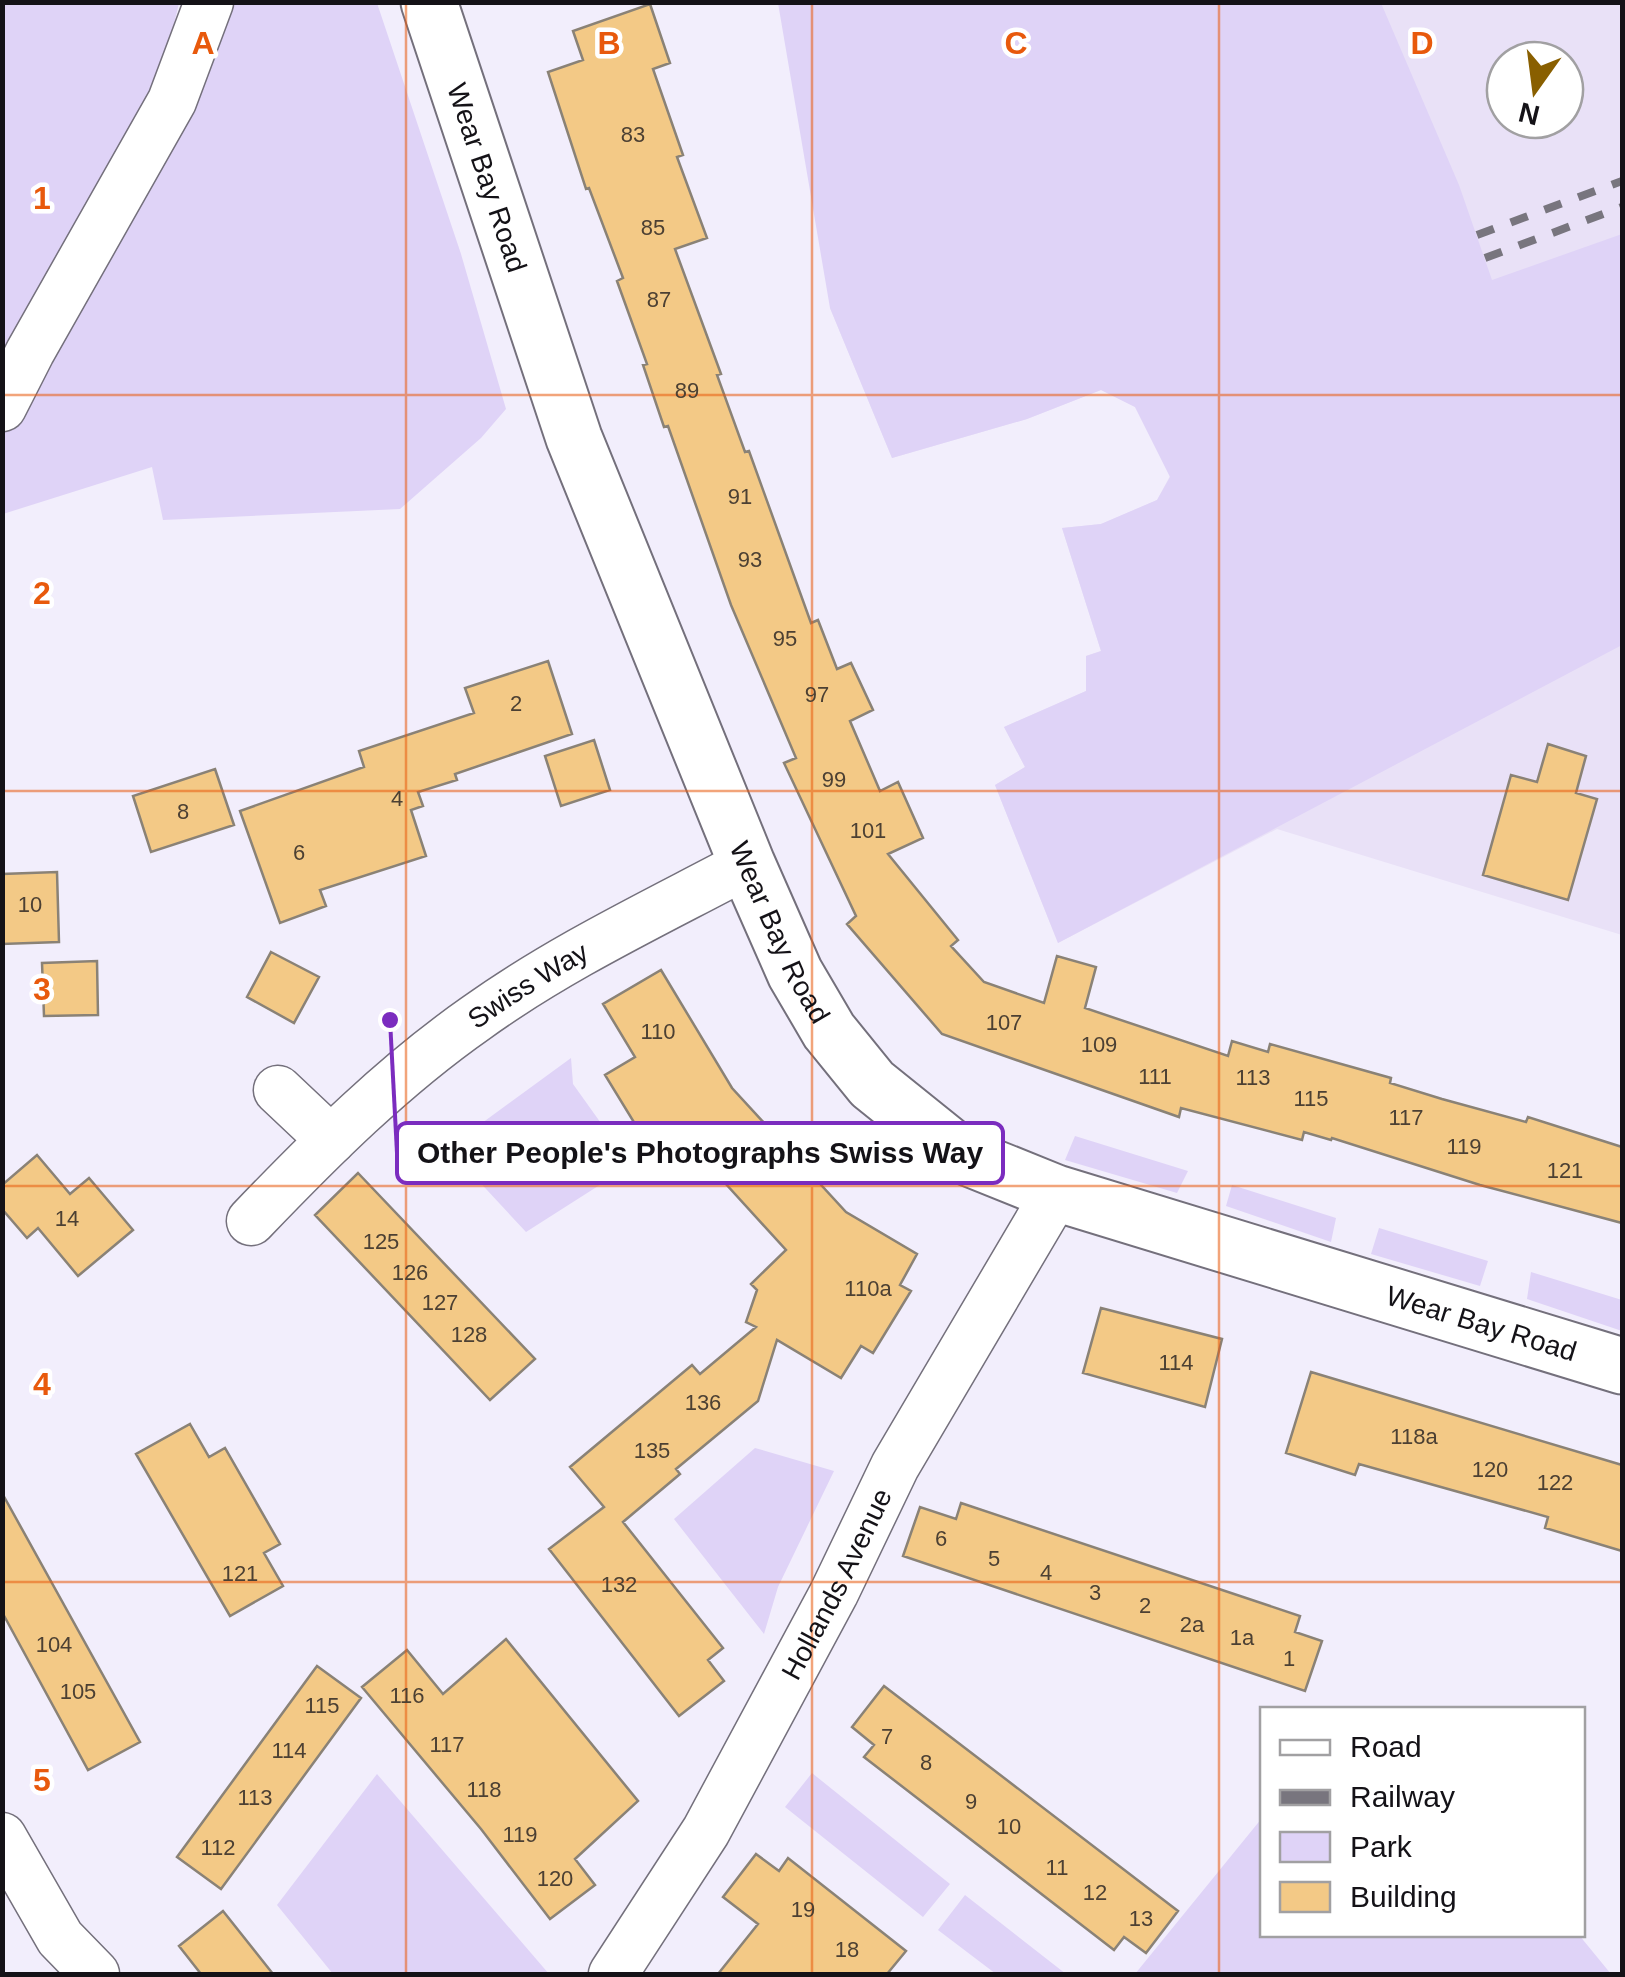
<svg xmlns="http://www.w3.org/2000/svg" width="1625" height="1977" font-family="Helvetica,sans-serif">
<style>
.built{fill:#e9e1f7;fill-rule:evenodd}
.green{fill:#dfd3f7}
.building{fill:#f3c986;stroke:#8a8276;stroke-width:2.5}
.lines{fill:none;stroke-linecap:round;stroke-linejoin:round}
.street-casing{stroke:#74707c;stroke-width:51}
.secondary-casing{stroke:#74707c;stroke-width:59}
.street{stroke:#fff;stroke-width:48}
.secondary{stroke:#fff;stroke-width:55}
.rail{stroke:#78757e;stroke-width:8;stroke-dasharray:18 18;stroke-linecap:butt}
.grid{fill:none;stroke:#e8590c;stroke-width:2.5;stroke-opacity:0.55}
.labels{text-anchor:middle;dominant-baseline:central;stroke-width:9;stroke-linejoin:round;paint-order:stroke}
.number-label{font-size:22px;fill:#4c4033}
.street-label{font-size:28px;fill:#141217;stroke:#fff}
.grid-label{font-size:32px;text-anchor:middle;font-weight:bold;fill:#e8590c;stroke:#fff;stroke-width:9;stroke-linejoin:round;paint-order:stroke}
.leader{fill:none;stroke:#7b2cbf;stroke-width:4}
.callout-dot{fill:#7b2cbf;stroke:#fff;stroke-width:4}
.callout{fill:#fff;stroke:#7b2cbf;stroke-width:4}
.callout-label{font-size:30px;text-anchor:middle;font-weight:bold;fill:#141217}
</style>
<rect width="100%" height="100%" fill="#f2eefc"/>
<path class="built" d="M1100 3H1622V935L1277 829 1058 943 995 785 1025 767 1004 727 1086 691V656L1101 651 1062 528 1101 524 1157 500 1170 476 1135 407 1101 390 1027 419 892 458 830 308 1118 212ZM1505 60H1565V120H1505Z"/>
<path class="green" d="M2 3H179L153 113 2 378Z
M220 3H377L461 254 506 409 481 438 400 509 163 520 152 467 3 514 2 432Z
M778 3H1381L1459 185 1492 280 1622 234V645L1058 943 995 785 1025 767 1004 727 1086 691V656L1101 651 1062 528 1101 524 1157 500 1170 477 1135 407 1101 390 1027 419 892 458 830 308Z
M571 1058 573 1084 628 1161 606 1181 526 1232 460 1161 456 1142Z
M1075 1136 1188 1171 1177 1193 1065 1160Z
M1232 1185 1336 1218 1331 1242 1226 1206Z
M1379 1228 1488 1261 1480 1286 1371 1254Z
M1531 1272 1622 1300V1331L1527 1299Z
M755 1448 834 1471 778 1587 764 1634 674 1519Z
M812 1773 950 1884 923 1917 785 1807Z
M377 1774 549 1974H333L277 1905Z
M1262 1818V1934L1579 1935 1611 1974H1135Z
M965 1895 1066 1974H996L938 1930Z"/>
<path class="building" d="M650 4 670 63 653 69 683 155 677 157 707 238 675 249 721 374 717 375 745 452 749 451 811 623 818 620 837 669 851 663 873 710 850 721 880 791 898 782 923 838 888 854 958 940 951 946 984 982 1044 1003 1057 956 1096 967 1085 1008 1228 1056 1232 1041 1268 1052 1270 1044 1391 1078 1390 1083 1442 1099 1526 1122 1528 1117 1622 1147V1223L1480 1185 1332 1138 1331 1140 1304 1132 1302 1140 1181 1108 1179 1117 942 1034 847 924 856 916 784 763 796 758 731 605 668 426 664 427 643 365 647 364 617 281 623 278 589 188 586 189 548 72 583 60 573 31Z
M548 661 572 734 455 774 457 780 418 792 423 806 411 810 426 856 320 890 326 906 280 923 240 811 364 767 359 751 474 713 465 688Z
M594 740 610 790 561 806 545 756Z
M1548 744 1586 756 1576 793 1597 799 1568 900 1483 875 1511 775 1537 782Z
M215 769 234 825 151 852 133 796Z
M57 872 59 942 2 944V874Z
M271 952 319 977 294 1023 247 997Z
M97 961 98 1015 44 1016 42 963Z
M661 970 732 1088 846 1212 917 1254 900 1285 911 1291 873 1353 861 1346 841 1378 777 1340 758 1401 676 1469 680 1474 623 1522 723 1648 708 1660 724 1681 679 1716 549 1549 604 1507 570 1467 692 1365 700 1374 756 1327 746 1322 757 1290 751 1284 786 1250 684 1138 654 1155 605 1075 635 1057 603 1004Z
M37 1155 70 1194 89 1178 133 1230 78 1276 38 1228 27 1238 2 1209V1185Z
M358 1173 535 1359 490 1400 315 1215Z
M1101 1308 1222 1339 1205 1407 1083 1373Z
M1311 1372 1622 1465V1551L1545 1528 1548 1517 1359 1464 1355 1475 1286 1453Z
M190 1424 209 1457 225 1448 280 1544 264 1553 283 1586 230 1616 136 1454Z
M2 1493 140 1742 88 1770 2 1612Z
M961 1503 1300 1616 1295 1632 1322 1641 1305 1691 903 1556 920 1507 956 1519Z
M506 1639 638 1801 575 1859 595 1885 550 1919 481 1829 362 1687 407 1650 443 1694Z
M317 1666 361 1698 221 1889 177 1857Z
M884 1686 1178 1911 1146 1953 1124 1937 1114 1950 864 1757 874 1745 852 1727Z
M756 1854 779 1871 788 1858 906 1951 887 1974H718L758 1924 723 1897Z
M223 1911 273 1974H201L179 1946Z"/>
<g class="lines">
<defs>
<g id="street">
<path d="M2 407 30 352 172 101 209 2"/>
<path d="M278 1090 331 1140"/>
<path id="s1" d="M251 1221C321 1148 393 1076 476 1018 561 957 655 913 747 864"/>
<path d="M2 1837 60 1938 95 1974"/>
<path id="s2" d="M613 1974 706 1831 834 1593 895 1466 1056 1193"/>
</g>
<g id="secondary">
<path id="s3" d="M429 2 574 438 747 864 795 973 829 1031 872 1084 959 1154 1056 1193 1622 1366"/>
</g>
</defs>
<use href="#street" class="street-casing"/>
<use href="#secondary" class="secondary-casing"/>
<use href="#street" class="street"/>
<use href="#secondary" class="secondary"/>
<path class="rail" d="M1477 235 1622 181
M1485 258 1622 207"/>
</g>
<path class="grid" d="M406 2V1974M812 2V1974M1219 2V1974M2 395H1622M2 791H1622M2 1186H1622M2 1582H1622"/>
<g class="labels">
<g class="number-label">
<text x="633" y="134">83</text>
<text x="653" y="227">85</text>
<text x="659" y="299">87</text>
<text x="687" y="390">89</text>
<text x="740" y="496">91</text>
<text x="750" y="559">93</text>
<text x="785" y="638">95</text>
<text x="817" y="694">97</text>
<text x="516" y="703">2</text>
<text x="834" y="779">99</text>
<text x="397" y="798">4</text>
<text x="183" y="811">8</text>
<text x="868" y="830">101</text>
<text x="299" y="852">6</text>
<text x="30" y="904">10</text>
<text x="1004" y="1022">107</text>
<text x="658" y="1031">110</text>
<text x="1099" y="1044">109</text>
<text x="1155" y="1076">111</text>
<text x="1253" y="1077">113</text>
<text x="1311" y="1098">115</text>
<text x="1406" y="1117">117</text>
<text x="1464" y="1146">119</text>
<text x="1565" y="1170">121</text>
<text x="67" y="1218">14</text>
<text x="381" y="1241">125</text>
<text x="410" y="1272">126</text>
<text x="868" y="1288">110a</text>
<text x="440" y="1302">127</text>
<text x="469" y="1334">128</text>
<text x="1176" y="1362">114</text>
<text x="703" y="1402">136</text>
<text x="1414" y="1436">118a</text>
<text x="652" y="1450">135</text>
<text x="1490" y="1469">120</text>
<text x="1555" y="1482">122</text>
<text x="941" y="1538">6</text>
<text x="994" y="1558">5</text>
<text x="1046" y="1572">4</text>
<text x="240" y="1573">121</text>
<text x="619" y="1584">132</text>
<text x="1095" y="1592">3</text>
<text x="1145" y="1605">2</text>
<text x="1192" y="1624">2a</text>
<text x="1242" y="1637">1a</text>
<text x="54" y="1644">104</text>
<text x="1289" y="1658">1</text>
<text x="78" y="1691">105</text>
<text x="407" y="1695">116</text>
<text x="322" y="1705">115</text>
<text x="887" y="1736">7</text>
<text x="447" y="1744">117</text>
<text x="289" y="1750">114</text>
<text x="926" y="1762">8</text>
<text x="484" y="1789">118</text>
<text x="255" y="1797">113</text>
<text x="971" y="1801">9</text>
<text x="1009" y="1826">10</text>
<text x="520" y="1834">119</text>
<text x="218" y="1847">112</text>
<text x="1057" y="1867">11</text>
<text x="555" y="1878">120</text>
<text x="1095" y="1892">12</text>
<text x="803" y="1909">19</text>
<text x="1141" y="1918">13</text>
<text x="847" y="1949">18</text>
</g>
<g class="street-label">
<text stroke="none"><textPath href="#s3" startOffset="185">Wear Bay Road</textPath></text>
<text stroke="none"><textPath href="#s3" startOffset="995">Wear Bay Road</textPath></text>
<text stroke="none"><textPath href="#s1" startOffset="365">Swiss Way</textPath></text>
<text stroke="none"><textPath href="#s3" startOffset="1835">Wear Bay Road</textPath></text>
<text stroke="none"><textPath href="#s2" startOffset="450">Hollands Avenue</textPath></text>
</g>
</g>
<g class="grid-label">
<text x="203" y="54">A</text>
<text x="609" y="54">B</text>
<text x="1016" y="54">C</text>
<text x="1422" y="54">D</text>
<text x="42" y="209">1</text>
<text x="42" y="604">2</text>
<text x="42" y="1000">3</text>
<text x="42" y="1395">4</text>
<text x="42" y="1791">5</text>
</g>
<path class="leader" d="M390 1020L397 1153"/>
<circle class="callout-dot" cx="390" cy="1020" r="10"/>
<rect class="callout" x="397" y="1123" width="606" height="60" rx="10"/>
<g class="callout-label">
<text x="700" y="1163">Other People's Photographs Swiss Way</text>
</g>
<rect width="1625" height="1977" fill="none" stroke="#141217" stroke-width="10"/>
<rect x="1260" y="1707" width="325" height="230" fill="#ffffff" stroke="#a1a0a2" stroke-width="2.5"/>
<rect x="1280" y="1740" width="50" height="15" fill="#ffffff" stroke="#a1a0a2" stroke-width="2.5"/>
<text x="1350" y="1757" font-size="30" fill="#141217">Road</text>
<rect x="1280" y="1790" width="50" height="15" fill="#78757e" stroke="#a1a0a2" stroke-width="2.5"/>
<text x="1350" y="1807" font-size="30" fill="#141217">Railway</text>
<rect x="1280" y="1832" width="50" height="30" fill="#dfd3f7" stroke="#a1a0a2" stroke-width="2.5"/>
<text x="1350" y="1857" font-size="30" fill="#141217">Park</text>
<rect x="1280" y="1882" width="50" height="30" fill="#f3c986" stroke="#a1a0a2" stroke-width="2.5"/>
<text x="1350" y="1907" font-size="30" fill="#141217">Building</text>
<g transform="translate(1535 90) rotate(194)"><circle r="48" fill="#ffffff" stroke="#a1a0a2" stroke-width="2.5"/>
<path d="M0-8L18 38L0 25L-18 38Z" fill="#895f00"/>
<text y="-15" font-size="28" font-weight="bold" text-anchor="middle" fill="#141217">N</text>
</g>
</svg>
